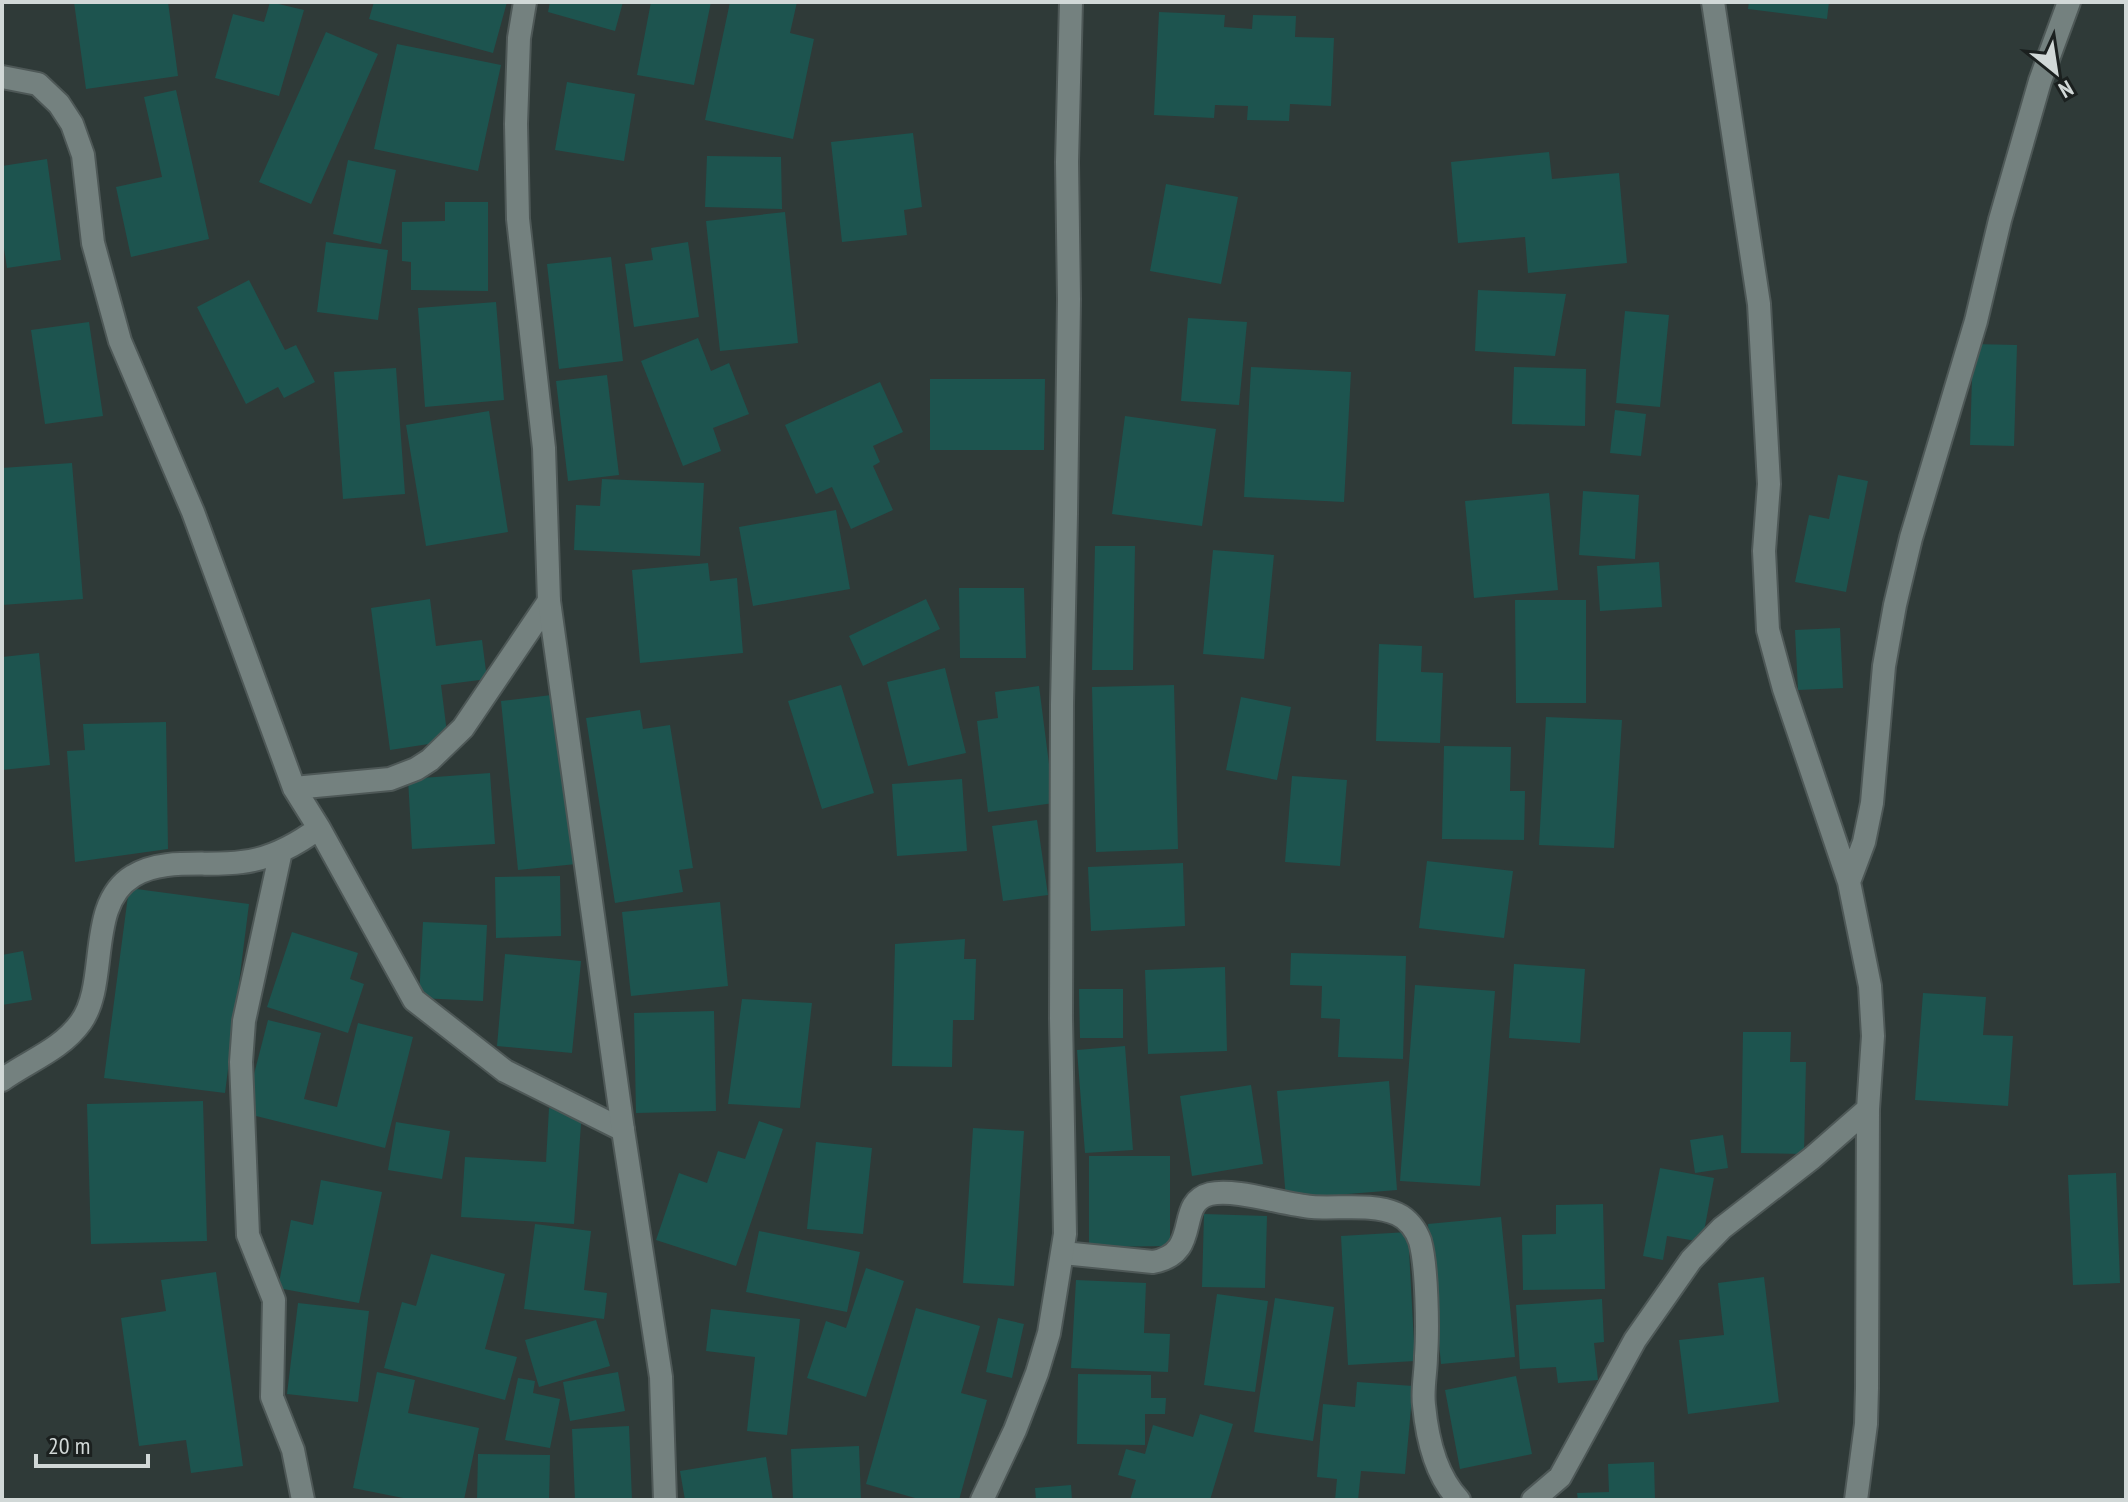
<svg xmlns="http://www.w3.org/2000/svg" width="2128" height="1502" font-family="'PT Sans Narrow',sans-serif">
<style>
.building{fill:#1d544f}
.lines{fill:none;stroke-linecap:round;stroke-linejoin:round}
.minor-casing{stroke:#4e5857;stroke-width:26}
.tertiary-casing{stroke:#4e5857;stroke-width:26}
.minor{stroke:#74817f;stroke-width:22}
.tertiary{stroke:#74817f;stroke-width:22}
</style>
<rect width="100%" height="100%" fill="#2f3a38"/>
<path class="building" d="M74 2H168L178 76 86 89Z
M270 2 304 10 279 96 215 78 233 14 264 22Z
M374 2H507L493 53 369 19Z
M550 2H623L615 31 548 12Z
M651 2H711L694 85 637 75Z
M730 2H797L790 33 814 39 793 139 705 120Z
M1749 2H1829L1827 19 1748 9Z
M1159 12 1225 15 1224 27 1252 29 1253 15 1296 16 1295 37 1334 38 1331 106 1290 104 1289 121 1247 120 1248 106 1215 105 1214 118 1154 115Z
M326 32 378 54 311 204 259 182Z
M397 44 501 65 478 171 374 149Z
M567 82 635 94 624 161 555 150Z
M176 90 209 239 131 257 116 187 162 177 144 97Z
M913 133 922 207 904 210 907 235 842 242 831 142Z
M1549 152 1552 179 1619 173 1627 263 1528 273 1525 237 1458 243 1451 162Z
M707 156 781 157 782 209 705 207Z
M47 159 61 260 7 268 2 235V166Z
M348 160 396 170 381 244 333 234Z
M1166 184 1238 197 1221 284 1150 271Z
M445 202H488V291L411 290V262L402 261V222L445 221Z
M785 212 798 343 720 351 706 221Z
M326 242 388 250 378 320 317 312Z
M688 242 699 317 634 327 625 264 653 260 651 248Z
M611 257 623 361 559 369 547 264Z
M249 280 285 350 296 345 315 382 284 398 278 387 246 404 197 307Z
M1478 290 1566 294 1555 356 1475 351Z
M496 302 504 400 425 407 418 308Z
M1625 311 1669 315 1660 407 1616 403Z
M1188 318 1247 322 1239 405 1181 401Z
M89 322 103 416 45 424 31 330Z
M698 338 711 371 729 363 749 414 713 428 721 451 683 466 641 361Z
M1973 344 2017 345 2014 446 1970 445Z
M1251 367 1351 372 1344 502 1244 497Z
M1514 367 1586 369 1585 426 1512 424Z
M396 368 405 494 343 499 334 372Z
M607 375 619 475 568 481 556 381Z
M930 379H1045L1044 450H930Z
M880 382 903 432 873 446 880 462 873 466 893 510 851 529 832 487 816 494 785 425Z
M1615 410 1646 414 1641 456 1610 453Z
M489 411 508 532 426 546 406 425Z
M1125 416 1216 429 1202 526 1112 514Z
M72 463 83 599 2 605V468Z
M1838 475 1868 481 1846 592 1795 582 1809 515 1829 519Z
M602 479 704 483 700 556 574 550 576 505 600 506Z
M1583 491 1639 495 1635 559 1579 555Z
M1549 493 1558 590 1474 598 1465 501Z
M836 510 850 589 753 606 739 527Z
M1095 546H1135L1133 670H1092Z
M1213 550 1274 555 1264 659 1203 654Z
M1659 562 1662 607 1600 611 1597 566Z
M708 563 710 581 737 578 743 653 640 663 632 570Z
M959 588H1024L1026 658H960Z
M430 599 436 646 482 640 487 679 441 685 448 741 390 750 371 608Z
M926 599 940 629 863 666 849 636Z
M1515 600H1586V703H1516Z
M1840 628 1843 688 1798 690 1795 630Z
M1379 644 1422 646 1421 672 1443 673 1440 743 1376 741Z
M39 653 50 765 2 770V657Z
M945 668 966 753 908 766 887 682Z
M841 685 874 793 822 809 788 701Z
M1174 685 1178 849 1096 852 1092 687Z
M1039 686 1054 803 988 812 977 721 998 718 995 692Z
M560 694 576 864 518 870 501 701Z
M1241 697 1291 707 1277 780 1226 770Z
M640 710 643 729 670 725 693 868 679 870 683 892 615 903 586 718Z
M1546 717 1622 720 1614 848 1539 845Z
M166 722 168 849 75 862 67 751 85 750 83 724Z
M1444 746 1511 747 1510 791H1525L1524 840 1442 839Z
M490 773 495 844 412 849 408 779Z
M1292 776 1347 780 1340 866 1285 862Z
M962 779 967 851 897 856 892 784Z
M1037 820 1048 895 1003 901 992 826Z
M1427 861 1513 871 1504 938 1419 928Z
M1183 863 1185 926 1091 931 1088 867Z
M560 876 561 936 496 938 495 877Z
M129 888 249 904 225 1093 104 1078Z
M720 902 728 986 631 996 622 912Z
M423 922 487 925 483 1001 419 998Z
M292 932 358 953 350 979 364 984 348 1033 267 1007Z
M965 939 964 959H976L974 1020H953L952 1067 892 1066 895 944Z
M23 951 32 1000 2 1005V955Z
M1291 953 1406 956 1403 1059 1338 1057 1340 1019 1321 1018 1322 986 1290 985Z
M505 954 581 961 572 1053 497 1046Z
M1514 964 1585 969 1580 1043 1509 1038Z
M1225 967 1227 1051 1148 1054 1145 970Z
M1415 985 1495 991 1480 1186 1400 1181Z
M1079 989H1123V1038H1080Z
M1923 993 1986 997 1983 1035 2013 1036 2008 1106 1915 1100Z
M742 999 812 1003 800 1108 728 1104Z
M714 1011 716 1111 636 1113 634 1013Z
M268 1020 321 1033 304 1099 337 1107 358 1023 413 1037 385 1148 244 1113Z
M1743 1032H1791L1790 1062H1806L1804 1154 1741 1153Z
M1125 1046 1133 1150 1085 1153 1077 1050Z
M1389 1081 1397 1190 1286 1199 1277 1091Z
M1251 1085 1263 1164 1192 1176 1180 1096Z
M203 1101 207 1241 91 1244 87 1104Z
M549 1108 582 1110 574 1224 461 1217 465 1157 546 1162Z
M759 1121 783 1129 736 1266 656 1240 679 1173 707 1183 718 1151 745 1159Z
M396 1122 450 1131 442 1179 388 1170Z
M973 1128 1024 1131 1014 1286 963 1283Z
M1723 1135 1728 1168 1695 1173 1690 1140Z
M816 1142 872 1148 863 1234 807 1229Z
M1089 1156H1170V1246L1089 1247Z
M1660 1168 1714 1178 1702 1242 1667 1236 1663 1260 1643 1256Z
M2116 1173 2120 1283 2073 1285 2068 1175Z
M321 1180 382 1192 359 1303 278 1288 291 1220 313 1225Z
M1603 1204 1605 1289 1523 1290 1522 1235 1556 1234V1205Z
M1204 1214 1267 1216 1265 1288 1202 1287Z
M1501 1217 1515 1357 1441 1364 1428 1224Z
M535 1224 591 1231 584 1290 607 1293 604 1319 524 1309Z
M759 1231 860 1252 847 1312 746 1292Z
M1408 1232 1415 1361 1348 1365 1341 1236Z
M431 1254 505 1274 485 1349 517 1357 505 1400 384 1368 402 1302 416 1306Z
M866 1268 904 1281 866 1397 807 1378 826 1321 846 1328Z
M216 1272 243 1466 191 1473 186 1440 139 1446 121 1318 166 1311 161 1280Z
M1764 1277 1779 1402 1688 1414 1679 1340 1724 1335 1718 1283Z
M1076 1280 1146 1283 1144 1333 1170 1334 1168 1372 1071 1368Z
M1217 1294 1268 1301 1255 1392 1204 1385Z
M1275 1298 1334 1307 1313 1441 1254 1432Z
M1602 1299 1604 1342 1594 1343 1598 1380 1558 1383 1556 1367 1520 1369 1516 1305Z
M298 1303 369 1311 358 1402 287 1394Z
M916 1308 980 1326 961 1393 987 1400 959 1500H922L866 1484Z
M711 1309 800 1319 787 1435 747 1431 755 1357 706 1351Z
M998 1318 1024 1324 1012 1378 986 1372Z
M596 1320 610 1366 539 1387 525 1340Z
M377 1372 415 1380 408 1413 479 1428 464 1500H413L353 1488Z
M618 1372 625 1411 570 1421 563 1382Z
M1078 1374 1151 1375V1398H1166L1165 1414H1145V1445L1077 1444Z
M1516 1376 1532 1454 1460 1469 1445 1390Z
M518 1378 535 1381 533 1393 560 1399 550 1448 505 1440Z
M1357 1382 1413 1386 1405 1474 1361 1471 1358 1500H1335L1337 1479 1317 1477 1323 1404 1355 1407Z
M1200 1414 1233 1424 1210 1500H1130L1136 1480 1118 1475 1126 1449 1145 1454 1153 1425 1193 1437Z
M629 1426 632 1500H575L572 1429Z
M859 1446 861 1500H793L791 1449Z
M478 1454 550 1455 549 1500H477Z
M766 1457 773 1500H685L680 1471Z
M1654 1462 1655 1500H1578L1577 1493 1609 1492 1608 1464Z
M1071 1485 1072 1500H1036L1035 1488Z"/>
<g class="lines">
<defs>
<path id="minor" d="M1713 2 1759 304 1769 484 1764 551 1768 630 1784 689 1849 882 1870 986 1873 1036 1868 1109 1867 1388 1866 1424 1856 1500
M2 77 38 84 59 104 72 124 83 155 93 243 120 341 193 512 294 788 319 828 414 1000 505 1071 623 1130
M294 788 390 779 416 769 430 760 463 728 549 601
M281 851 244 1021 241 1062 248 1235 274 1300 272 1397 293 1450 303 1500
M1849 882 1864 842 1872 803 1884 666 1895 605 1911 538 1976 321 2000 220 2040 81 2069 2
M2 1080C28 1061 61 1050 81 1022 109 983 86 904 133 876 163 857 208 867 242 862 271 859 296 845 319 828
M1063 1253 1153 1262C1203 1253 1174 1203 1210 1194 1236 1188 1284 1205 1312 1207 1338 1209 1373 1203 1397 1214 1408 1219 1416 1230 1420 1241 1427 1266 1428 1329 1426 1356 1426 1372 1422 1389 1424 1405 1427 1437 1436 1476 1459 1500
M1533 1500 1560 1477 1635 1340 1691 1260 1722 1228 1812 1158 1868 1109"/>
<path id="tertiary" d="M525 2 519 38 516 124 518 219 544 448 549 601 623 1130 661 1377 665 1500
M982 1500 1015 1430 1037 1373 1049 1333 1065 1234 1061 1018 1062 704 1066 514 1069 299 1067 162 1071 2"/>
</defs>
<use href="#minor" class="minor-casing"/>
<use href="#tertiary" class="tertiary-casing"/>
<use href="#minor" class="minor"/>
<use href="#tertiary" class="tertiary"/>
</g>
<rect width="2128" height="1502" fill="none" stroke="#d1d8d7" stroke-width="8"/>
<g transform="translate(2056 72) rotate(150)" stroke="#1b201f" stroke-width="6" paint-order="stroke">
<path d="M0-6L14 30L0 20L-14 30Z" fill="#d1d8d7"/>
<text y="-12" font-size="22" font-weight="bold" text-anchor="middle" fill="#d1d8d7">N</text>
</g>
<path d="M36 1454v12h112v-12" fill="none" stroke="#d1d8d7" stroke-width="4"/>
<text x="48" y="1454" font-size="24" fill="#d1d8d7" stroke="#1b201f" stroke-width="6" paint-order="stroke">20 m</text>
</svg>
